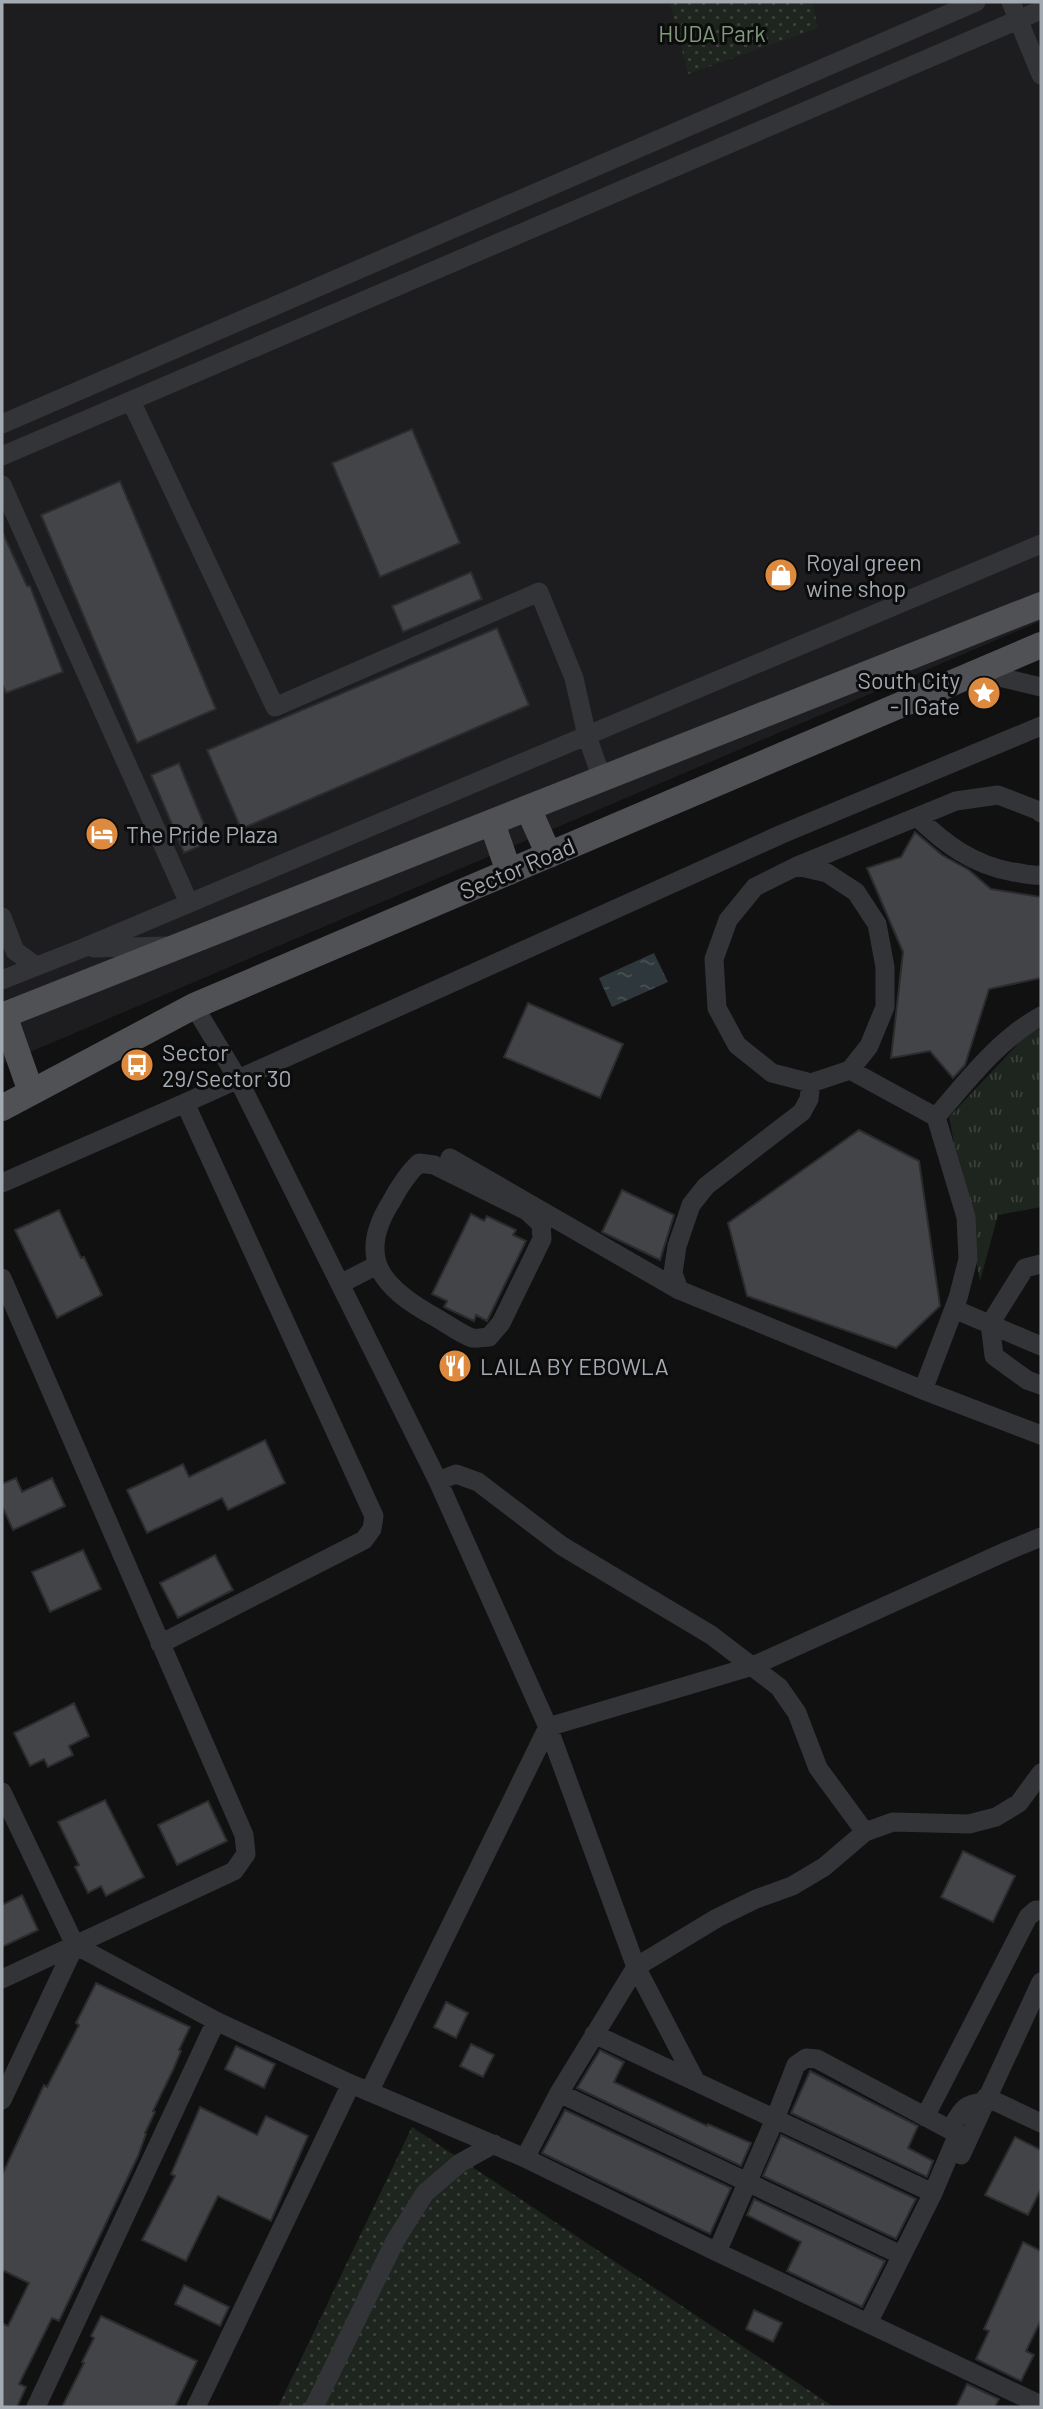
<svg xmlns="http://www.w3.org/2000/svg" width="1043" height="2409" font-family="Barlow,sans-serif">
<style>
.built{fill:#1d1d1f}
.grass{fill:url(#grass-tufts)}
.park{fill:url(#park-dots)}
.water{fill:url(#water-ripples)}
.building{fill:#434447;stroke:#2b2c2e;stroke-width:2}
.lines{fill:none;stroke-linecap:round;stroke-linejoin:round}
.minor{stroke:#323437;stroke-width:19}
.major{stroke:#4f5155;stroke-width:26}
.labels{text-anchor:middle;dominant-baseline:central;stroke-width:6;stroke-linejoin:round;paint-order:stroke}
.park-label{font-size:23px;fill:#809b7c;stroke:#0c0c0d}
.poi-label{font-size:23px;fill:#a4aab1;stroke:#0c0c0d;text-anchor:start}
.street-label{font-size:23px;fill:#a4aab1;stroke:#0c0c0d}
</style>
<defs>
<pattern id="grass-tufts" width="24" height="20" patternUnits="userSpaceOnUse" patternTransform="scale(1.75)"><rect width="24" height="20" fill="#1e241e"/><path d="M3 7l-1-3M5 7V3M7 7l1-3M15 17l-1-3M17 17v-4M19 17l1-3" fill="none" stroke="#3c413c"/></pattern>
<pattern id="park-dots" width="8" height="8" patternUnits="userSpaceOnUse" patternTransform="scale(1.75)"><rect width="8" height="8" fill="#1e241e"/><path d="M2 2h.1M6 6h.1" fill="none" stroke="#3c413c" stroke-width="1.8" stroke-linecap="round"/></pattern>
<pattern id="water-ripples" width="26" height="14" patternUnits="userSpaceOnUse" patternTransform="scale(1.75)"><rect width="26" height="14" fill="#2e373b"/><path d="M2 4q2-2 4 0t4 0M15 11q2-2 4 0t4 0" fill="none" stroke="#495155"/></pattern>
</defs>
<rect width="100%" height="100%" fill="#111112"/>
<path class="built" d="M2 2H1041V621L2 1064Z"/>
<path class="grass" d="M1041 1029V1207L998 1215 980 1281 949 1117 1029 1032Z"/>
<path class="park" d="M670 2H812L818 28 688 74Z
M412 2127 834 2407H278Z"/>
<path class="water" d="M654 953 668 982 612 1007 599 978Z"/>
<path class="building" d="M412 429 460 543 380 577 332 463Z
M120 481 216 709 137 743 41 515Z
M2 531 27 586H30L63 672 6 693 2 684Z
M471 572 482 599 403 632 392 606Z
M497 628 529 705 241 829 207 750Z
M179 763 211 841 184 853 151 775Z
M915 832 942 855 969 870 991 889 1041 897V978L989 989 965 1065 953 1078 930 1051 891 1058 903 952 867 868 901 857Z
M528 1003 623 1044 600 1098 504 1057Z
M859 1130 919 1161 940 1306 896 1348 747 1296 728 1223Z
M622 1190 674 1215 660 1260 602 1232Z
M59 1210 81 1258 84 1257 102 1295 57 1318 15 1230Z
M471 1214 484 1221 487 1216 516 1230 513 1235 526 1241 487 1321 476 1315 474 1321 444 1307 447 1301 432 1294Z
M265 1440 285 1483 228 1510 222 1498 147 1533 127 1490 183 1464 189 1477Z
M16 1478 22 1492 52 1478 65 1506 13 1530 2 1506V1484Z
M83 1550 101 1589 50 1612 32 1572Z
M215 1555 233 1590 178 1618 160 1583Z
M74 1703 89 1736 69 1746 73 1755 48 1767 44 1759 30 1766 14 1733Z
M105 1800 144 1877 106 1896 101 1886 88 1893 75 1867 79 1865 58 1822Z
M208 1801 227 1841 177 1865 158 1825Z
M963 1851 1015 1876 993 1922 941 1897Z
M22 1895 38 1930 2 1947V1905Z
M96 1983 190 2027 179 2050 181 2051 173 2070 153 2111 155 2112 145 2133 146 2134 138 2156 119 2196 59 2321 52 2318 19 2384 26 2387 17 2407H2V2323L8 2326 29 2283 2 2270V2175L44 2085 47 2087 79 2025 76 2023Z
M446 2002 468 2013 456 2038 434 2027Z
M471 2044 494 2055 483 2077 460 2066Z
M236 2046 275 2064 264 2088 225 2069Z
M600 2050 624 2062 614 2082 707 2126 708 2124 751 2143 741 2166 577 2088Z
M810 2071 918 2126 908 2148 933 2161 927 2177 791 2113Z
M200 2107 257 2135 266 2116 308 2136 271 2221 218 2196 186 2261 142 2240 175 2176 171 2174Z
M565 2110 731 2188 710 2234 542 2153Z
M781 2135 916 2199 896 2239 763 2176Z
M1015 2137 1041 2150V2189L1028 2215 985 2195Z
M754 2199 885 2261 862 2307 787 2271 801 2242 747 2215Z
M1023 2242 1041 2251V2320L1026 2351 1034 2355 1021 2381 976 2359 989 2331 984 2329Z
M184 2285 229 2307 220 2326 175 2304Z
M754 2310 782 2323 773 2342 746 2329Z
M101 2316 197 2361 175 2407H62L84 2363 82 2362 94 2338 91 2336Z
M967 2384 999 2399 995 2407H956Z"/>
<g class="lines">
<path class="minor" d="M1011 2 1041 75
M131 401 275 707 539 592 574 678 587 736 602 779
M2 424 976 2
M2 456 1041 10
M2 485 189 903
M978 672 1041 687
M917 817C945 844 973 865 1013 872 1023 873 1032 876 1041 875
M797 866 827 873 856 892 877 924 885 967V1007L869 1046 850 1070 811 1083 772 1073 737 1045 717 1008 714 959 728 920 755 887 797 866 956 801 998 795 1037 810 1041 813
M2 917 15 951 36 966
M94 948 166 946
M2 980 83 948 1041 544
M194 1006 238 1079 438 1481 548 1727 636 1967 696 2082
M850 1070 936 1117
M450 1158 679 1290 923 1390 1041 1435
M419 1163 434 1165 527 1211 541 1224 542 1239 501 1323 489 1337C484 1337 477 1339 472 1338 460 1334 446 1323 435 1317 383 1288 355 1259 391 1202 399 1187 407 1174 419 1163Z
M2 1183 185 1103 782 834 1041 726
M1041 1264 1025 1268 990 1324 994 1356 1027 1380 1041 1385
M2 1278 244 1835 246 1854 234 1871 2 1979
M340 1284 377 1265
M679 1290 673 1273 677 1246 691 1205 706 1186 802 1112 809 1099 811 1083
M954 1309 1041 1346
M923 1390 958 1298 968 1259 966 1217 936 1117C968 1080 998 1040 1041 1016
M438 1481 456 1474 478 1482 562 1546 711 1635 779 1687 797 1713 818 1768 865 1832 893 1822 969 1824 996 1817 1019 1803 1041 1773
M160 1644 364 1540 372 1529 374 1516 185 1103
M2 1792 75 1945 216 2021 351 2084 525 2158 717 2252 1041 2405
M594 2034 933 2193
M369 2092 548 1727 753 1666 1007 1551 1041 1537
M559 2093 901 2255
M986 2097 1041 2123
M2 2100 75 1945
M925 2117 1028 1917 1036 1910H1041
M950 2130C961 2112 962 2104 984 2102
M961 2155 1041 1982
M525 2158 559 2093 636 1967 717 1918 756 1899 792 1886 824 1867 865 1832
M717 2252 775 2119 796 2065 806 2058 817 2059 958 2134 933 2193 868 2323
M36 2407 216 2021
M196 2407 351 2084
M314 2407 395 2241 425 2193 460 2163 494 2144"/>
<path class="major" d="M528 808 549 855
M492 823 509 872
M4 1015 31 1092
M2 1016 1041 605
M2 1108 194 1006 1041 645"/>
</g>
<defs>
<symbol id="shop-disc" viewBox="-11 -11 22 22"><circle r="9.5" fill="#dd8a3e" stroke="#0c0c0d"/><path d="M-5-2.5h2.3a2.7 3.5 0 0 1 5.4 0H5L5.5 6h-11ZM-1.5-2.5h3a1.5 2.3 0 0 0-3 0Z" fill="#fff"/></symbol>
<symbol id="sight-disc" viewBox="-11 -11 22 22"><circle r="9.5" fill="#dd8a3e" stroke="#0c0c0d"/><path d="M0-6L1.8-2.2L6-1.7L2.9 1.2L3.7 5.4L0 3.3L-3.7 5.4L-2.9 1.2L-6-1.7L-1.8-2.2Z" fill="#fff"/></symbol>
<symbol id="hotel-disc" viewBox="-11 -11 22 22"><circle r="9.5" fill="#dd8a3e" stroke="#0c0c0d"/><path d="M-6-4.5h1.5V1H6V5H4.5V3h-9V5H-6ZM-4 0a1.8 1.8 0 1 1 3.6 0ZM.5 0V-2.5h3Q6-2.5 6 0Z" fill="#fff"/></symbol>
<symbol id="bus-disc" viewBox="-11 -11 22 22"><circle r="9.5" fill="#dd8a3e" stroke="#0c0c0d"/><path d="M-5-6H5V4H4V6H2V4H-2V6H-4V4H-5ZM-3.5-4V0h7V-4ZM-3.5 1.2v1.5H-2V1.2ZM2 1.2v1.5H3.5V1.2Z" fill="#fff"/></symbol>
<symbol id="restaurant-disc" viewBox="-11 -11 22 22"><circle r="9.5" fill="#dd8a3e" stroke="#0c0c0d"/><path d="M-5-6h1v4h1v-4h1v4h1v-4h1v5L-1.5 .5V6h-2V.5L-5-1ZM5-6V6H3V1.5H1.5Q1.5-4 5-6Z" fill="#fff"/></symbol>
</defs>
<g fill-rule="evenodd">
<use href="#shop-disc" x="762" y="556" width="38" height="38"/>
<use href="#sight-disc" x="965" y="674" width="38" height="38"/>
<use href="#hotel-disc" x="83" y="815" width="38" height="38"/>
<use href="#bus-disc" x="118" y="1046" width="38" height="38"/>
<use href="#restaurant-disc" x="436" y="1347" width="38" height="38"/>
</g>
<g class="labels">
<g class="park-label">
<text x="712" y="33">HUDA Park</text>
</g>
<g class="poi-label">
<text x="806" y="562">Royal green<tspan x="806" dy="26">wine shop</tspan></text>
<text x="960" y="680" text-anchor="end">South City<tspan x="960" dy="26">- I Gate</tspan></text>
<text x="126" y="834">The Pride Plaza</text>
<text x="162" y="1052">Sector<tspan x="162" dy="26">29/Sector 30</tspan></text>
<text x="480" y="1366">LAILA BY EBOWLA</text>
</g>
<g class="street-label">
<text transform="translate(517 868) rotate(-23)">Sector Road</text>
</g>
</g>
<rect width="1043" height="2409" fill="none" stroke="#a4aab1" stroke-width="7"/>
</svg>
